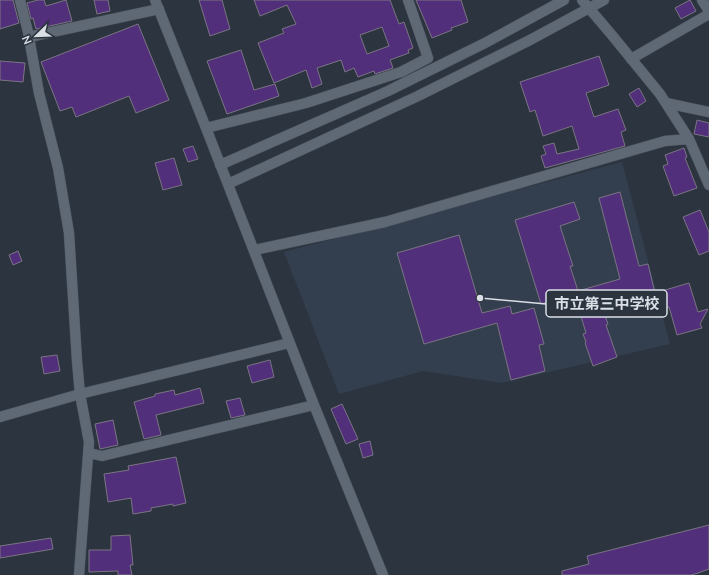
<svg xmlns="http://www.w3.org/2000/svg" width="709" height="575" font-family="'Nunito Sans','Noto Sans JP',sans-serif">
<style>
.built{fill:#333f4f}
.building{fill:#522f7a;stroke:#7a7583;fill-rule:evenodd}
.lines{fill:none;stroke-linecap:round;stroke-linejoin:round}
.minor-casing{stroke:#4b535c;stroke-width:11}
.minor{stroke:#5f6975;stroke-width:10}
.leader{fill:none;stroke:#dadfe6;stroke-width:1.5}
.callout-dot{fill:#dadfe6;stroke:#2c343f;stroke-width:1.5}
.callout{fill:#2c343f;stroke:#dadfe6;stroke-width:1.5}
.callout-label{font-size:15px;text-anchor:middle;font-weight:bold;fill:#dadfe6}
</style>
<rect width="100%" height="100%" fill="#2c343f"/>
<path class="built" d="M622 162 670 344 502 383 423 371 339 394 284 252Z"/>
<path class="building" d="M0 0H13L19 23 0 29Z
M38 0H44L46 6 66 0 72 21 36 29 33 18 31 19 27 3Z
M94 0H108L110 11 97 14Z
M199 0H222L230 29 210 36Z
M254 0H390L399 24 404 22 413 48 408 50 409 53 390 60 393 68 375 74 374 71 358 77 354 68 345 72 341 60 317 68 322 84 312 88 306 70 274 83 258 43 284 33 282 29 296 24 287 5 260 16ZM382 27 389 46 367 54 360 35Z
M416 0H461L468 22 451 28 452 30 432 38Z
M690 0 696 11 681 19 675 8Z
M138 24 169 100 136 113 129 96 76 117 72 107 60 111 41 62Z
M241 50 254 90 275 84 279 96 227 114 207 61Z
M599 56 609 85 586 93 594 117 618 109 626 130 621 132 625 146 545 168 541 156 546 154 543 146 554 143 557 154 579 149 572 126 543 136 535 110 530 112 520 82Z
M0 61 25 63 23 82 0 80Z
M639 88 646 101 637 107 629 94Z
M697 120 709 123V137L694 134Z
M193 146 198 159 188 162 183 149Z
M684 148 687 157 685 158 697 188 674 196 663 166 668 164 665 155Z
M174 158 182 185 163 190 155 163Z
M620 192 639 266 648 264 655 293 689 283 698 312 708 309 700 324 702 328 677 335 669 307 631 315 629 306 604 313 608 324 606 325 617 357 593 366 585 343 586 342 583 334 586 333 574 293 541 304 515 220 574 202 580 219 560 226 573 266H570L578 291 620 279 599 198Z
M700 210 709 232V251L699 255 683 217Z
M459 235 482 313 510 306 512 314 534 308 544 344 539 345 545 371 511 380 497 323 424 344 397 253Z
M18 251 22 261 13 265 9 255Z
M57 355 60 371 44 374 41 357Z
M270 360 274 377 252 383 247 366Z
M200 388 204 403 156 415 161 435 144 439 134 402 155 396V394L174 390 175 395Z
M240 398 245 415 231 418 226 401Z
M342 404 358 439 346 444 331 409Z
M113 420 118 445 100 449 95 424Z
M370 441 373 455 363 458 359 444Z
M176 457 186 503 173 506V504L151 508V511L133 514 131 498 108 502 104 474 129 470 128 466Z
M709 525V569L698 573 691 575H562V571L589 564 587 556Z
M130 535 133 565H130L132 575H118V571L89 572V550H111V536Z
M51 538 53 549 0 558V546Z"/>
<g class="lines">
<defs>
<path id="minor" d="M20 0 28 32 39 93 58 168 69 233 77 361 80 394 89 442 79 575
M155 0 206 128 314 405 383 575
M582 0 611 34 660 94 689 139
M702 0 709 11
M29 37 159 9
M631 59 709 14
M666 103 709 112
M206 128 306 103 401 72 428 58 408 0
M220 165 388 91 485 43 564 0
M228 184 418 96 530 40 604 0
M254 250 385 222 665 141 689 139 709 185
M0 417 80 394 289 343
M89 453 102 456 314 405"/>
</defs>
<use href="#minor" class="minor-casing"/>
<use href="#minor" class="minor"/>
</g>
<path class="leader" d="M480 298L546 304"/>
<circle class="callout-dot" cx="480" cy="298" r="4"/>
<rect class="callout" x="546" y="290" width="121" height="27" rx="4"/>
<g class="callout-label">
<text x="607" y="309">市立第三中学校</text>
</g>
<g transform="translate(36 36) rotate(247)" stroke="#2c343f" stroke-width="3" paint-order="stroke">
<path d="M0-3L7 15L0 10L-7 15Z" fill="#dadfe6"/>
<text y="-6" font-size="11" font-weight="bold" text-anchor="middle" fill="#dadfe6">N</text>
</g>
</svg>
